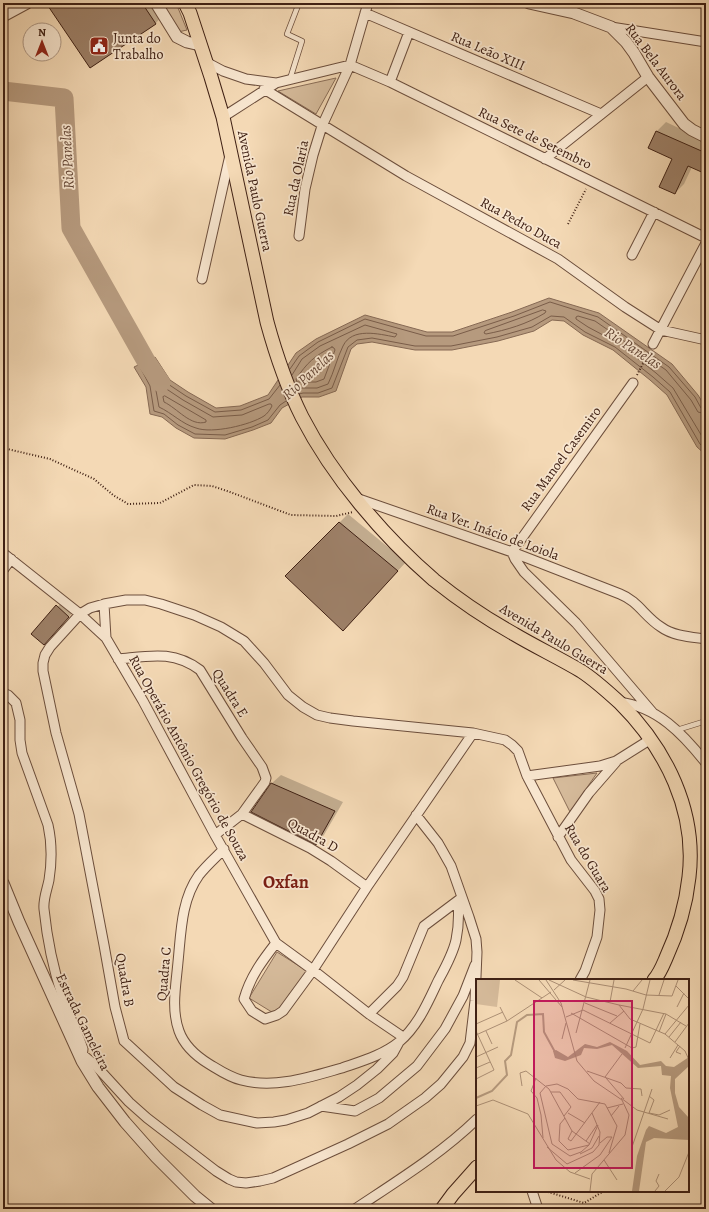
<svg xmlns="http://www.w3.org/2000/svg" width="709" height="1212" font-family="Alegreya,serif">
<style>
.green{fill:#d5ba9a;stroke:#8a6d57}
.water{fill:#b69a7e;stroke:#866954}
.shadow{fill:#0003}
.lines{fill:none;stroke-linecap:round;stroke-linejoin:round}
.shore{stroke:#7a5d49;stroke-width:1}
.river{stroke:#b69a7e;stroke-width:19}
.building{fill:#9d8068;stroke:#3f2014}
.service-casing{stroke:#6c4e3c;stroke-width:6}
.minor-casing{stroke:#6c4e3c;stroke-width:11}
.tertiary-casing{stroke:#6c4e3c;stroke-width:13}
.primary-casing{stroke:#3f2014;stroke-width:15}
.path{stroke:#3f2014;stroke-width:2;stroke-dasharray:1 2;stroke-linecap:butt}
.service{stroke:#f8e6cf;stroke-width:4.5}
.minor{stroke:#f8e6cf;stroke-width:9}
.tertiary{stroke:#f8e6cf;stroke-width:11}
.primary{stroke:#f4d9b5;stroke-width:13}
.labels{text-anchor:middle;dominant-baseline:central;stroke-width:3.5;stroke-linejoin:round;paint-order:stroke}
.poi-label{font-size:14px;fill:#3f2014;stroke:#f8e6cf;text-anchor:start}
.street-label{font-size:14px;fill:#3f2014;stroke:#f8e6cf}
.water-label{font-size:15px;font-style:italic;fill:#634534;stroke:#f8e6cf}
.district-label{font-size:18px;font-weight:bold;fill:#7a1f14;stroke:#f8e6cf}
.inset-river{fill:none;stroke:#b69a7e;stroke-width:2}
.inset-road{fill:none;stroke:#ac8f75;stroke-width:1}
.view{fill:#c2185b;fill-opacity:0.15;stroke:#c2185b;stroke-width:2}
.inset-edge{fill:none;stroke:#3f2014;stroke-width:2}
</style>
<rect width="100%" height="100%" fill="#f4d9b5"/>
<filter id="stains"><feTurbulence type="fractalNoise" baseFrequency=".005" numOctaves="4"/><feColorMatrix values="0 0 0 0 .2 0 0 0 0 .09 0 0 0 0 .02 0 0 0 .5 -.17"/></filter>
<radialGradient id="worn" r=".72"><stop offset=".6" stop-color="#630" stop-opacity="0"/><stop offset="1" stop-color="#630" stop-opacity=".3"/></radialGradient>
<path class="green" d="M163 3H176L187 30 178 32Z
M336 78 316 114 278 91Z
M597 773 570 812 553 778Z
M277 952 307 971 275 1014 249 998Z"/>
<path class="water" d="M549 298 599 313 672 364 698 395 706 408V455L697 447 667 395 650 380 613 350 583 335 564 321 552 320 534 331 498 341 452 350H415L372 342 357 344 351 349 336 391 319 397H302L282 408 271 423 253 430 225 439 194 438 176 428 162 417 150 414 146 387 134 367 155 357 170 380 188 392 216 408 240 406 268 395 296 353 316 339 365 315 427 332H452L512 312Z"/>
<path class="shadow" d="M48 3H157L164 14 156 23 91 67Z
M666 122 706 141V173L692 167 684 184 675 193 673 158 650 147 657 131Z
M348 514 406 562 352 621 286 576Z
M64 600 75 610 51 637 32 634Z
M281 775 343 802 324 835 316 843 272 783Z"/>
<g class="lines">
<path class="shore" d="M543 310 546 311 545 313C527 324 507 330 486 334L484 333 485 331Z
M332 347 334 348 335 350 324 379 316 382H297L296 379C307 363 314 356 332 347Z
M151 369 165 388 183 400 213 417 242 415 269 404H271L272 406C270 410 267 414 264 416 250 425 212 434 196 428 182 424 172 413 159 407L155 385 148 372V370Z
M290 369 299 356 318 342 365 319 426 336H453L514 316 550 302 598 317 669 367 695 397 701 408 706 409
M292 375 302 359 320 346 365 325 397 334 395 337C379 334 352 327 343 346 337 358 334 372 328 384L317 388H303L297 389
M280 385 269 399 241 410 215 412 186 396 168 384 153 363 141 369 150 386 154 411 164 414 178 425 195 434 225 435 252 427 268 420 280 405 286 401
M299 394 303 393H318L332 388 348 347 357 340 372 338 415 346H451L497 337 532 327 551 316 564 317 585 332 615 347 653 377 670 392 700 444 706 450
M165 396 206 420V422C191 427 177 408 164 402L163 397Z
M706 414 698 412 691 400 666 370 595 321 578 316 576 317V319L588 327 618 343 656 373 673 388 706 443"/>
<path class="river" d="M3 91 64 98 71 228 146 361 161 383"/>
</g>
<path class="building" d="M46 3H142L156 24 90 68Z
M656 131 706 153V174L688 166 675 194 659 187 672 159 648 148Z
M339 522 398 571 343 631 285 576Z
M56 605 69 617 44 645 31 634Z
M271 783 335 811 316 845 251 812Z"/>
<g class="lines">
<defs>
<path id="service" d="M290 79 302 41 287 34 299 3
M677 730 706 721"/>
<path id="minor" d="M365 13 601 114
M611 27 706 42
M206 62 223 71 246 79 276 83
M350 65 390 82 706 238
M390 82 409 32
M264 89 406 176 558 259 625 307 661 330 706 340
M223 117 276 83 350 65
M545 159 648 77
M299 236 305 189 313 155 322 126 350 65 368 3
M632 255 654 212
M202 279 230 155
M653 344 706 243
M356 498 512 552 620 594C638 601 645 617 661 627 673 636 692 637 706 639
M512 552 515 559 524 572 576 623 653 713
M512 552 633 383
M3 553 80 614 106 638 143 701 215 835 276 943 313 970 369 1014 403 1037
M3 570 11 559
M104 604 106 638
M118 659C150 656 173 650 200 670L242 738 262 767 266 778 265 782 242 814 215 835
M3 693 8 695 16 703 20 720V740L22 753 48 825C52 843 52 861 49 880 47 890 43 899 44 909 47 938 53 968 62 995 68 1014 77 1031 83 1049L82 1058
M618 702C657 706 683 734 706 763
M527 776 600 766 616 761 651 739
M242 814 310 848 331 861 367 887
M558 837 589 793 616 762
M224 849C215 858 206 866 199 875 181 900 181 933 178 962 176 985 171 1009 179 1031 184 1045 196 1056 209 1064 219 1070 229 1077 241 1080 275 1089 310 1077 342 1068 362 1061 383 1055 399 1042 418 1026 428 1002 438 981 445 968 453 954 456 940 459 926 459 914 458 901
M276 943C262 961 250 977 244 999L252 1011 265 1019 277 1015 283 1011 313 970 367 887 473 733
M369 1014 397 986 403 977 424 926 460 899
M399 1042 393 1053 377 1069 357 1085 339 1097 308 1113 286 1120 274 1122 257 1123 220 1115 202 1105 174 1087 124 1041 115 1007 104 945 79 814 56 733 43 671V663L45 655 50 647 80 614 90 608 104 604 126 600H145L161 604 194 615 221 627 244 641 264 663 288 695 303 707 317 715 330 718 353 721 473 733 505 740 512 745 518 751 527 776 571 860 595 891 599 899 600 910 597 937 585 971 580 980
M83 1055 96 1066 129 1102 147 1118 216 1171 229 1179 236 1182 246 1183 260 1181 273 1178 348 1144 388 1124 425 1098 441 1084 463 1057 470 1043 475 1001 477 952 476 939 469 917 451 866 438 843 416 815
M321 1106 355 1111 379 1098 417 1066 445 1029 463 996 475 965
M532 1191 538 1209
M355 1209C397 1181 441 1154 477 1119"/>
<path id="tertiary" d="M156 3 177 37 187 42 200 45
M529 3 574 13 611 27 626 42 634 53 648 77 684 124 692 130 706 137
M3 16 27 3
M3 883 19 922 82 1061 98 1087 125 1122 156 1157 195 1196 211 1209"/>
<path id="primary" d="M185 3 190 13 211 77 223 117 267 322C276 355 287 387 302 417 333 477 383 536 434 580 459 600 487 619 514 634 536 647 559 658 581 671 595 680 608 692 620 703 666 749 697 811 689 877 686 905 678 932 666 958 663 965 660 973 654 980
M442 1209 453 1194 477 1167"/>
</defs>
<use href="#service" class="service-casing"/>
<use href="#minor" class="minor-casing"/>
<use href="#tertiary" class="tertiary-casing"/>
<use href="#primary" class="primary-casing"/>
<path class="path" d="M568 224 586 189
M637 375 649 352
M3 448 50 459 94 479 113 495 128 504 160 503 194 485 212 486 230 492 291 515 336 516 353 512
M545 1191 584 1203 604 1191"/>
<use href="#service" class="service"/>
<use href="#minor" class="minor"/>
<use href="#tertiary" class="tertiary"/>
<use href="#primary" class="primary"/>
</g>
<defs>
<symbol id="civic-square" viewBox="-11 -11 22 22"><rect x="-9" y="-9" width="18" height="18" rx="4" fill="#8f2418" stroke="#f8e6cf"/><path d="M-.6-6.5H3V-4.5H.6V-3L4-1V1h2V6H-6V1h2V-1L-.6-3ZM-1.2 2.5V6h2.4V2.5Z" fill="#fff"/></symbol>
</defs>
<g fill-rule="evenodd">
<use href="#civic-square" x="88" y="35" width="22" height="22"/>
</g>
<g class="labels">
<g class="poi-label">
<text x="113" y="38">Junta do<tspan x="113" dy="16">Trabalho</tspan></text>
</g>
<g class="street-label">
<text transform="translate(488 51) rotate(23)">Rua Leão XIII</text>
<text transform="translate(656 62) rotate(53)">Rua Bela Aurora</text>
<text transform="translate(535 138) rotate(26)">Rua Sete de Setembro</text>
<text transform="translate(296 178) rotate(-78)">Rua da Olaria</text>
<text transform="translate(255 191) rotate(78)">Avenida Paulo Guerra</text>
<text transform="translate(521 223) rotate(29)">Rua Pedro Duca</text>
<text transform="translate(561 459) rotate(-54)">Rua Manoel Casemiro</text>
<text transform="translate(493 532) rotate(20)">Rua Ver. Inácio de Loiola</text>
<text transform="translate(554 639) rotate(31)">Avenida Paulo Guerra</text>
<text transform="translate(230 693) rotate(58)">Quadra E</text>
<text transform="translate(189 758) rotate(61)">Rua Operário Antônio Gregório de Souza</text>
<text transform="translate(313 835) rotate(29)">Quadra D</text>
<text transform="translate(588 858) rotate(59)">Rua do Guara</text>
<text transform="translate(164 974) rotate(-85)">Quadra C</text>
<text transform="translate(125 980) rotate(80)">Quadra B</text>
<text transform="translate(83 1022) rotate(64)">Estrada Gameleira</text>
</g>
<g class="water-label">
<text transform="translate(67 157) rotate(-93)">Rio Panelas</text>
<text transform="translate(633 348) rotate(33)">Rio Panelas</text>
<text transform="translate(308 375) rotate(-43)">Rio Panelas</text>
</g>
<g class="district-label">
<text x="286" y="882">Oxfan</text>
</g>
</g>
<g transform="translate(476 979)">
<rect width="213" height="213" fill="#f4d9b5"/>
<path d="M1 1H24L21 28 0 25Z" fill="#d5ba9a"/>
<path d="M134 63 151 72 164 86 185 82 190 87 198 88 213 78V87L199 100V114L203 128 213 139V161L178 159 170 163 163 212H156L161 177 170 151 173 147 190 154 202 148 194 109 195 97 186 96 185 87 162 89 136 66 121 70 108 69 105 76 89 82 79 79 77 72 80 71 92 78 109 65 121 68Z" fill="#b69a7e"/>
<path class="inset-river" d="M0 119 16 112 31 96 29 82 35 76 41 43 51 36 67 35 68 53 79 73"/>
<path class="inset-road" d="M39 1 66 19M63 1 86 28M70 1 85 24 101 82 118 102 146 121 153 136 149 156 116 195 114 212M73 1 110 18 143 26 154 40 189 55 209 72 213 81M97 1 150 10 170 16 196 17 202 1M200 7 213 20M78 11 89 1M157 12 166 1M183 16 188 1M134 23 138 1M109 24 141 37M143 26 190 35 210 47M24 28 31 42M201 28 208 14M107 31 174 64 188 34M95 34 156 69 160 68 164 45M90 38 107 31M134 44 148 32M0 45 27 33M0 52 18 91 0 100M10 52 16 65M183 53 190 35M100 54 114 1M189 55 213 26M0 56 31 42 75 13M193 58 205 43M86 60 90 44M199 63 213 44M204 67 200 73 205 75M149 69 167 30 174 1M0 78 22 68M194 79 202 66M0 89 14 83M111 92 145 104 150 109 165 110 166 117M129 98 146 75M60 99 55 112 61 119 65 136 67 159M130 99 148 120M46 107 44 94 50 92 73 110 96 152 114 165M70 107 81 105 92 110 102 120 129 125 141 147 133 174M70 107 64 114 76 165 94 177 105 173 113 166M75 113H84L95 128 88 137M173 117 178 121 173 134 183 136 194 131M145 119 161 131 192 140M0 127 17 121 52 135 80 181 94 193 114 200M131 129 147 125M92 134 109 144M135 137 143 127M89 139 84 145 83 162 92 171 113 166 122 146M96 152 92 160 95 162 124 123M110 162 121 146M124 164 131 158H136M71 168 91 185 117 173 123 166 124 153 116 134M156 168 176 110M104 175 116 169 123 157M128 181 141 201M99 194 124 176 136 158M179 212 183 207 180 202 183 195M189 212 203 198 213 173"/>
<path class="view" d="M58 22H156V189H58Z"/>
<rect width="213" height="213" class="inset-edge"/>
</g>
<rect width="709" height="1212" fill="none" stroke="#f4d9b5" stroke-width="16"/>
<rect x="4" y="4" width="701" height="1204" fill="none" stroke="#3f2014" stroke-width="2"/>
<rect x="8" y="8" width="693" height="1196" fill="none" stroke="#3f2014"/>
<g transform="translate(42 42)"><circle r="19" fill="#f8e6cf" stroke="#ae9784"/>
<path d="M0-3L7 15L0 10L-7 15Z" fill="#8f2418"/>
<text y="-6" font-size="11" font-weight="bold" text-anchor="middle" fill="#3f2014">N</text>
</g>
<rect width="100%" height="100%" filter="url(#stains)"/>
<rect width="100%" height="100%" fill="url(#worn)"/>
</svg>
